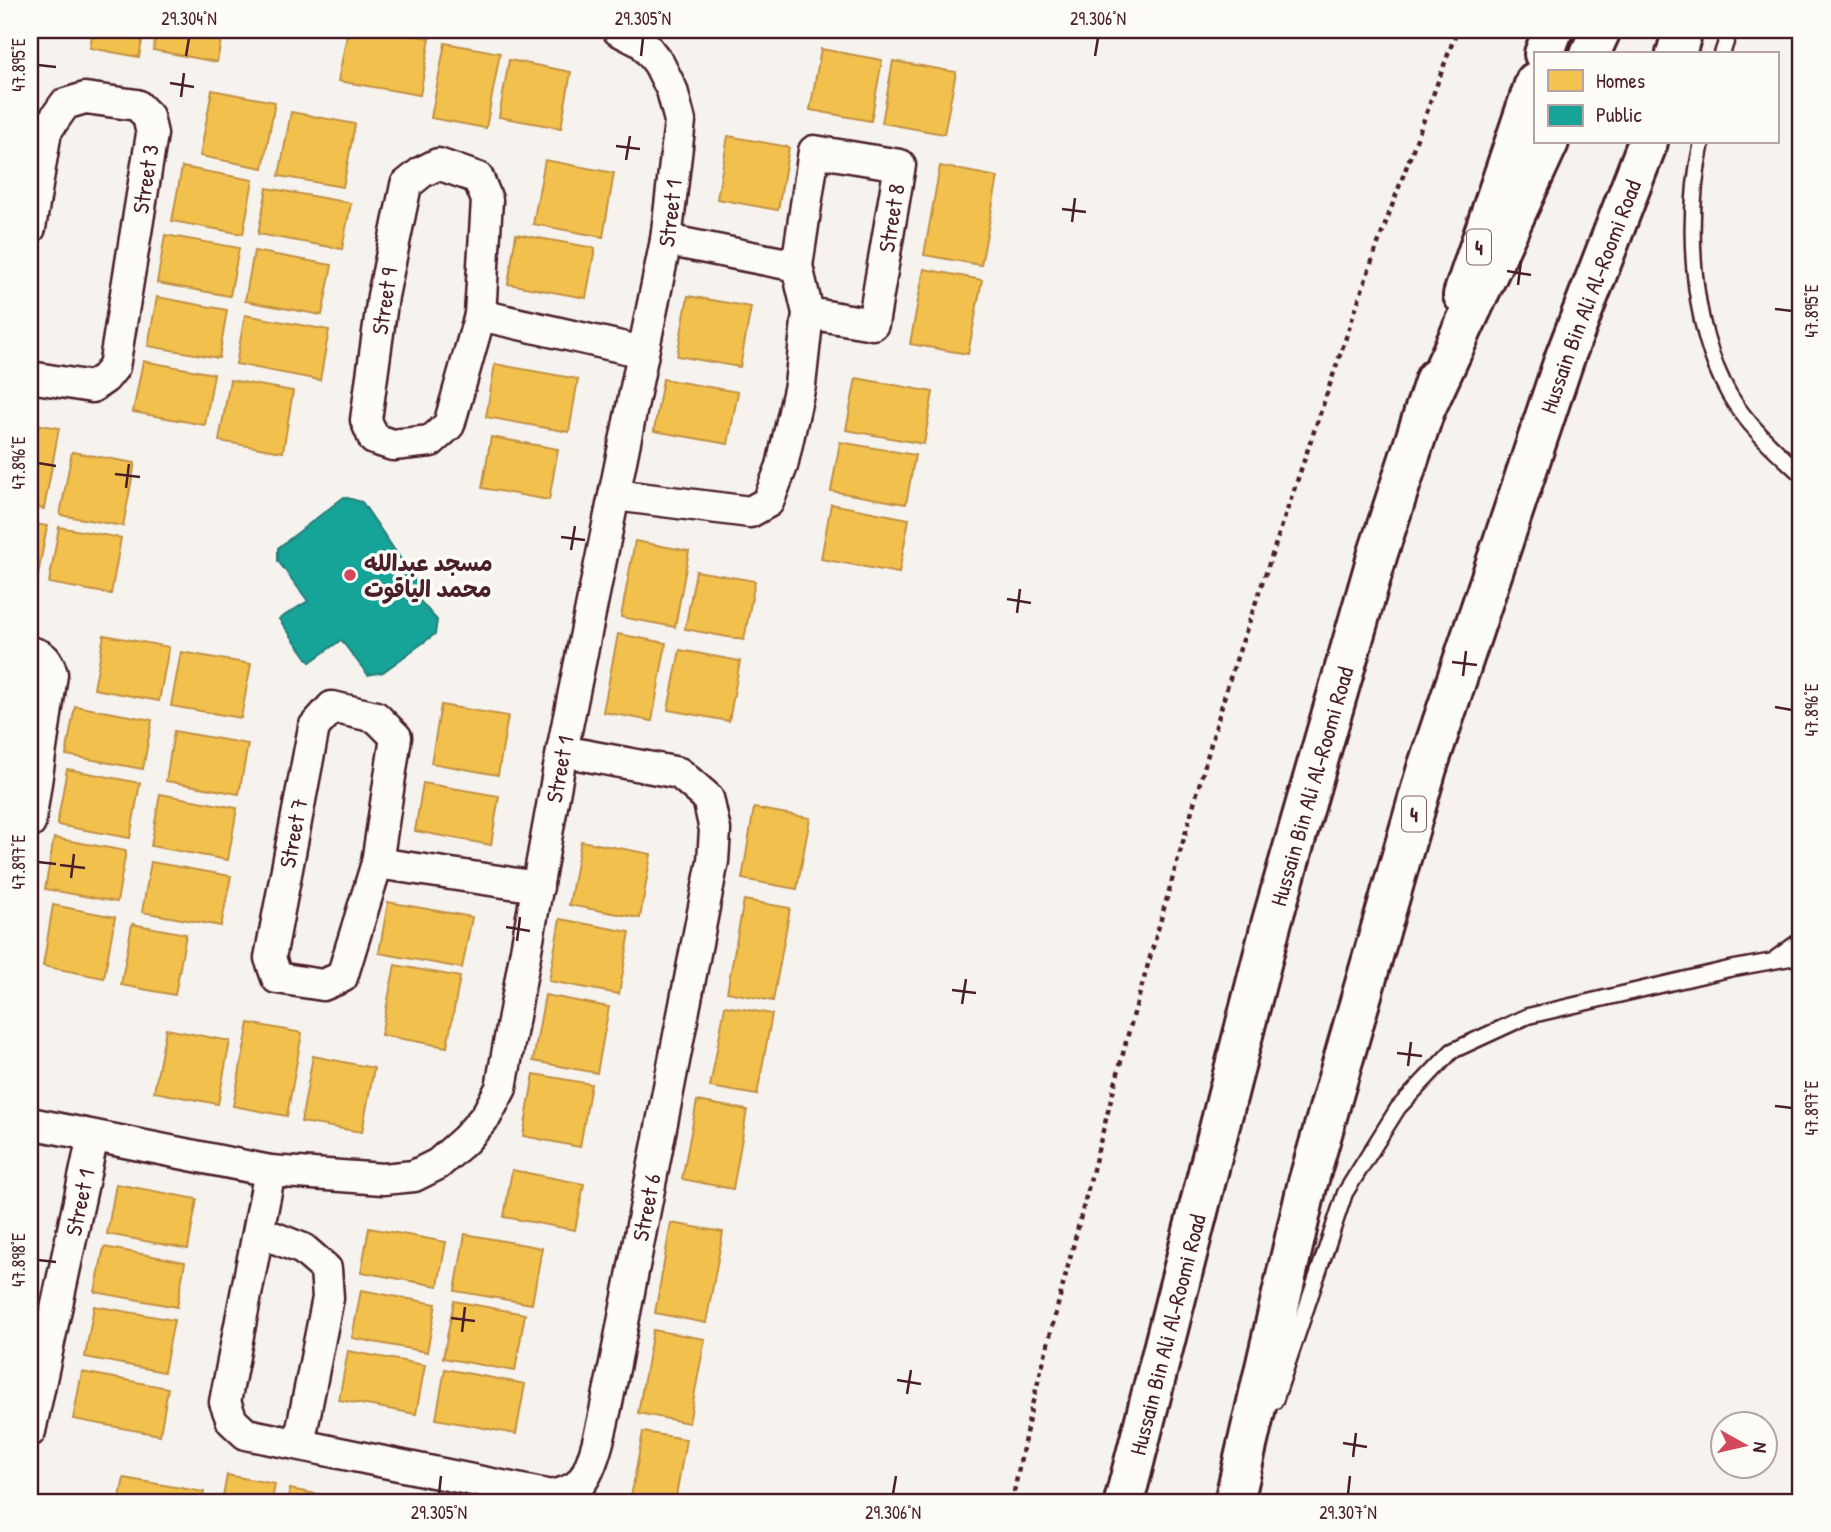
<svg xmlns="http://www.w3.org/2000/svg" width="1831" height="1532" font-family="'Patrick Hand','Playpen Sans Arabic',sans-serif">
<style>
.homes{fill:#f2c14e;stroke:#c09044;stroke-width:2}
.public{fill:#17a398;stroke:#267b77;stroke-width:2}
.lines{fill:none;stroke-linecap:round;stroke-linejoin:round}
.service-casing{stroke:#4a1f2b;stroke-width:19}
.minor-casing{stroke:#4a1f2b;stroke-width:35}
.trunk-casing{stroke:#4a1f2b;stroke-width:44}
.motorway-casing{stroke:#4a1f2b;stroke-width:44}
.path{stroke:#4a1f2b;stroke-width:4.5;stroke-dasharray:5 5;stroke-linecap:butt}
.service{stroke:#fdfcf7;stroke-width:14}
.minor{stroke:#fdfcf7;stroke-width:30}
.trunk{stroke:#fdfcf7;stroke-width:38}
.motorway{stroke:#fdfcf7;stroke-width:38}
.ticks{fill:none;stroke:#4a1f2b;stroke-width:2.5}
.poi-dot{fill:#d1495b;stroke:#fdfcf7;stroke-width:2.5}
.labels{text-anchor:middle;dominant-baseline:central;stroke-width:7;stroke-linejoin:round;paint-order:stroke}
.shield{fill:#fdfcf7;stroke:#806168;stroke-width:2}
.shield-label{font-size:21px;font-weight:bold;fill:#4a1f2b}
.street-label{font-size:23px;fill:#4a1f2b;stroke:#fdfcf7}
.poi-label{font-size:23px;font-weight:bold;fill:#4a1f2b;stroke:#fdfcf7;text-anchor:start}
.neatline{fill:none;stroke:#4a1f2b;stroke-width:2.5}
.ticks-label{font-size:18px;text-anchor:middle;fill:#4a1f2b}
</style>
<rect width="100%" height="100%" fill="#f6f3ef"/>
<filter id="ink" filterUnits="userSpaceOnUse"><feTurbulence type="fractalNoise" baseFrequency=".0143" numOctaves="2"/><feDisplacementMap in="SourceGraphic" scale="14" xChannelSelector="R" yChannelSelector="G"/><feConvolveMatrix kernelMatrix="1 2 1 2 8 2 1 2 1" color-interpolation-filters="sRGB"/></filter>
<g filter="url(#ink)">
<path class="homes" d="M93 30H144L139 57 90 48Z
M157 30H223L217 62 153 50Z
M348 30H385L430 38 420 95 338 81Z
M445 43 500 53 486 128 431 118Z
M821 49 882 60 871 121 810 110Z
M509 60 571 72 561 128 499 117Z
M893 61 956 72 944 134 882 123Z
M212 90 275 102 263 168 200 156Z
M291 112 355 124 343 187 279 176Z
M728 136 789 147 778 210 717 199Z
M545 160 614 173 603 237 533 224Z
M940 166 998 177 981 265 924 255Z
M182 167 253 180 243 234 172 221Z
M267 188 351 203 342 249 258 234Z
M516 234 595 248 586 298 508 284Z
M165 235 239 248 230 296 157 283Z
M254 251 332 265 322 315 245 301Z
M924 269 982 280 968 354 910 344Z
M688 296 751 307 740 367 677 356Z
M157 297 227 310 219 358 148 346Z
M245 315 329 330 320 380 236 364Z
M143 361 214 374 205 425 133 412Z
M495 364 578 379 569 432 486 417Z
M856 378 933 392 924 444 846 430Z
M663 379 738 392 728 444 654 431Z
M230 380 293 391 283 452 219 441Z
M30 423 59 428 44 509 30 506Z
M491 437 558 449 549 500 482 488Z
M840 442 915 455 906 504 831 491Z
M72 452 135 463 123 526 60 515Z
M831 504 909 519 899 573 821 559Z
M30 523 47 526 33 603 30 602Z
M59 527 121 538 111 594 49 583Z
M635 541 689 551 675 627 621 617Z
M696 571 755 581 744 640 685 629Z
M618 634 666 643 652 721 603 712Z
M104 635 169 647 159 701 94 689Z
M680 650 740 661 729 721 668 710Z
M181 652 251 664 241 718 171 706Z
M441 705 508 716 498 775 431 763Z
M75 706 152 720 143 769 66 755Z
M174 731 248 744 239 794 166 781Z
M67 769 140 783 130 838 57 825Z
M423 783 499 796 491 845 415 831Z
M160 794 237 808 228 860 151 846Z
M754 808 810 818 797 889 742 879Z
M54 838 126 851 117 902 45 889Z
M581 841 651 854 640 918 569 905Z
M151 862 231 876 221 926 142 912Z
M744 900 790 908 773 1001 727 992Z
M388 902 472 917 462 968 379 953Z
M53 905 115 917 104 978 43 966Z
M560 919 630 932 619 994 549 981Z
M132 924 186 934 175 995 121 985Z
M395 965 460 977 447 1047 381 1035Z
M545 995 609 1007 597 1073 533 1061Z
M725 1006 772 1014 757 1095 710 1087Z
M249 1023 302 1033 287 1116 233 1106Z
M166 1029 230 1041 218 1104 154 1092Z
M313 1056 374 1068 362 1132 301 1122Z
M534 1074 591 1084 580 1147 523 1136Z
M697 1101 747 1110 733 1189 682 1179Z
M512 1170 584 1184 575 1230 504 1217Z
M116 1184 197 1199 188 1249 107 1234Z
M671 1223 723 1232 706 1323 655 1313Z
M369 1228 446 1242 438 1286 361 1272Z
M465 1234 542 1248 532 1304 455 1291Z
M104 1247 185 1262 177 1307 95 1292Z
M361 1290 436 1304 427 1352 352 1338Z
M454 1301 525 1314 515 1371 443 1358Z
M94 1306 174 1320 164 1372 85 1357Z
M653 1330 705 1339 689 1423 638 1413Z
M348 1351 425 1365 416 1414 339 1400Z
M445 1369 525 1384 516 1434 436 1419Z
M82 1372 168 1388 160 1435 73 1419Z
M643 1432 686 1439 675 1502H630Z
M227 1475 275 1484 272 1502H222Z
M124 1478 204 1492 202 1502H119Z
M290 1489 343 1499V1502H288Z"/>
<path class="public" d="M344 497 362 502 421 589 419 600 437 620 435 634 383 672 368 675 341 640 310 662 279 619 308 601 278 561V548Z"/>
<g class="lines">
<defs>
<path id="service" d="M1722 54 1730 30
M1702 142C1685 219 1690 324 1729 394 1746 424 1776 451 1801 474
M1776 958 1801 940
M1275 1401 1345 1193 1398 1108 1452 1051 1528 1016 1729 969 1801 956"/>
<g id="minor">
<path d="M438 164 478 178 487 200 480 315 449 425 431 441 393 445 374 439 366 420 383 296 406 185 422 172Z"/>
<path d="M30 228 46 131 65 104 85 98 137 105 148 116 152 134 114 367 105 378 92 387 30 377"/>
<path d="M797 266 814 151 900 165 873 324 808 313"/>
<path d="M480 315 643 352"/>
<path d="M615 495 750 512 768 502 782 466 800 385 808 313 797 266 666 240"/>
<path d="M30 652C44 655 48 660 52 674L30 823"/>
<path d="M332 707 376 717 396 737 377 863 342 977 323 985 277 978 270 958 314 727Z"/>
<path d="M377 863 538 887"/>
<path id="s1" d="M30 1123 270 1171 383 1179 414 1176 438 1164 466 1139 486 1116 501 1088 562 751 666 240 680 121 672 90 659 64 643 43 618 30"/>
<path id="s2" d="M270 1171 225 1402 232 1421 246 1434 551 1496C562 1493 574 1491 581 1482 597 1463 606 1404 612 1379L713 861 715 830 708 798 679 773 562 751"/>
<path d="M260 1232 303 1249 326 1269 328 1298 299 1444"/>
<path id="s3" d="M30 1431 93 1136"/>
</g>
<g id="trunk">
<path d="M1544 54 1553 30"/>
<path d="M1463 295 1535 82"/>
<path id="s4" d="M1124 1502 1272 921 1378 553 1435 379"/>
<path id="s5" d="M1234 1502 1307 1186 1427 768 1565 357 1648 142"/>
</g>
<path id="motorway" d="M1590 54 1601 30
M1676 54 1683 30
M1424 412 1549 142"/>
</defs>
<use href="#service" class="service-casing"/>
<use href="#minor" class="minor-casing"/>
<use href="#trunk" class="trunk-casing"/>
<use href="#motorway" class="motorway-casing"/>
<path class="path" d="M1012 1502 1031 1409 1127 1038 1228 684 1375 252 1457 30"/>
<use href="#service" class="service"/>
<use href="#minor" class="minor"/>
<use href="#trunk" class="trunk"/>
<use href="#motorway" class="motorway"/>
</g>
</g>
<path class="ticks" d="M186 56 189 38M641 56 643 38M1095 56 1098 38M38 65 56 67M170 83 194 87M181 97 184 73M616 146 640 149M626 160 630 136M1062 209 1086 212M1072 222 1075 198M1507 271 1531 275M1518 285 1521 261M1775 309 1792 311M38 463 56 466M115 474 140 477M126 488 129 464M561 537 585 540M571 550 575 526M1007 599 1031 603M1017 613 1020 589M1452 662 1477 665M1463 676 1466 651M1775 707 1792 710M38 862 56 864M60 865 85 868M71 878 74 854M506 927 530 931M517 941 520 917M952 990 976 993M962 1004 966 979M1397 1053 1422 1056M1408 1066 1411 1042M1775 1106 1792 1108M38 1260 56 1262M451 1318 475 1321M462 1332 465 1307M897 1380 921 1384M907 1394 911 1370M1343 1443 1367 1447M1353 1457 1356 1433M439 1494 441 1476M893 1494 896 1476M1348 1494 1350 1476"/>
<circle class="poi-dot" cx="350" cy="575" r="7"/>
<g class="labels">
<g class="shield">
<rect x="1467" y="229.5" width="24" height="35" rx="5"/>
<rect x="1402" y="796.5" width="24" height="35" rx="5"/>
</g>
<g class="shield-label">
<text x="1479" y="247">4</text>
<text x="1414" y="814">4</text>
</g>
<g class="street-label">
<text transform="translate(145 179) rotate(-81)">Street 3</text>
<text stroke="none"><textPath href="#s1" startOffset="1407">Street 1</textPath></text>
<text transform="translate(891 218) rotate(-81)">Street 8</text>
<text stroke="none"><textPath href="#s5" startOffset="1258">Hussain Bin Ali Al-Roomi Road</textPath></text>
<text transform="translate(384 301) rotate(-81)">Street 9</text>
<text stroke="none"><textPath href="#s1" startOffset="840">Street 1</textPath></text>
<text stroke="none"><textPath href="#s4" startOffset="740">Hussain Bin Ali Al-Roomi Road</textPath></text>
<text transform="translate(293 833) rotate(-79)">Street 7</text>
<text stroke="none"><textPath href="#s3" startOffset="234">Street 1</textPath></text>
<text stroke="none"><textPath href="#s2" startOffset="903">Street 6</textPath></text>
<text stroke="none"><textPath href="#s4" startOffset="173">Hussain Bin Ali Al-Roomi Road</textPath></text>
</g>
<g class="poi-label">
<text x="364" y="562">مسجد عبدالله<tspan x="364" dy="26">محمد الياقوت</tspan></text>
</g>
</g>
<rect width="1831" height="1532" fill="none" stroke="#fdfcf7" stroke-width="77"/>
<rect x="1534" y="52" width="245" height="91" fill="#fdfcf7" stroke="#b5a4a5" stroke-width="2"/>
<rect x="1548" y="70" width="35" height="21" fill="#f2c14e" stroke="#b5a4a5" stroke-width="2"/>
<text x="1596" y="88" font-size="21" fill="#4a1f2b">Homes</text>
<rect x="1548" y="105" width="35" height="21" fill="#17a398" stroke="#b5a4a5" stroke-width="2"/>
<text x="1596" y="122" font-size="21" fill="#4a1f2b">Public</text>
<g transform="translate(1744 1445) rotate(98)"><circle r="33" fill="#fdfcf7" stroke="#b5a4a5" stroke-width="2"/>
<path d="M0-5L12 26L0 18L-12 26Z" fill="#d1495b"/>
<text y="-10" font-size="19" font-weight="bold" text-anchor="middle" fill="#4a1f2b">N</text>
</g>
<rect x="38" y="38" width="1754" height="1456" class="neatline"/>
<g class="ticks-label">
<text x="189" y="25">29.304°N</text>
<text x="643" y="25">29.305°N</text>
<text x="1098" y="25">29.306°N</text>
<text transform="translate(19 65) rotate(-90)" y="6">47.895°E</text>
<text transform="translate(1812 311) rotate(-90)" y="6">47.895°E</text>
<text transform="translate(19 463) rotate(-90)" y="6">47.896°E</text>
<text transform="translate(1812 710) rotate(-90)" y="6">47.896°E</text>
<text transform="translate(19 862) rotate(-90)" y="6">47.897°E</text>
<text transform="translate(1812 1108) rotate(-90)" y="6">47.897°E</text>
<text transform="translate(19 1260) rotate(-90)" y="6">47.898°E</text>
<text x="439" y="1519">29.305°N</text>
<text x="893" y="1519">29.306°N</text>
<text x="1348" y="1519">29.307°N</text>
</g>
</svg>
